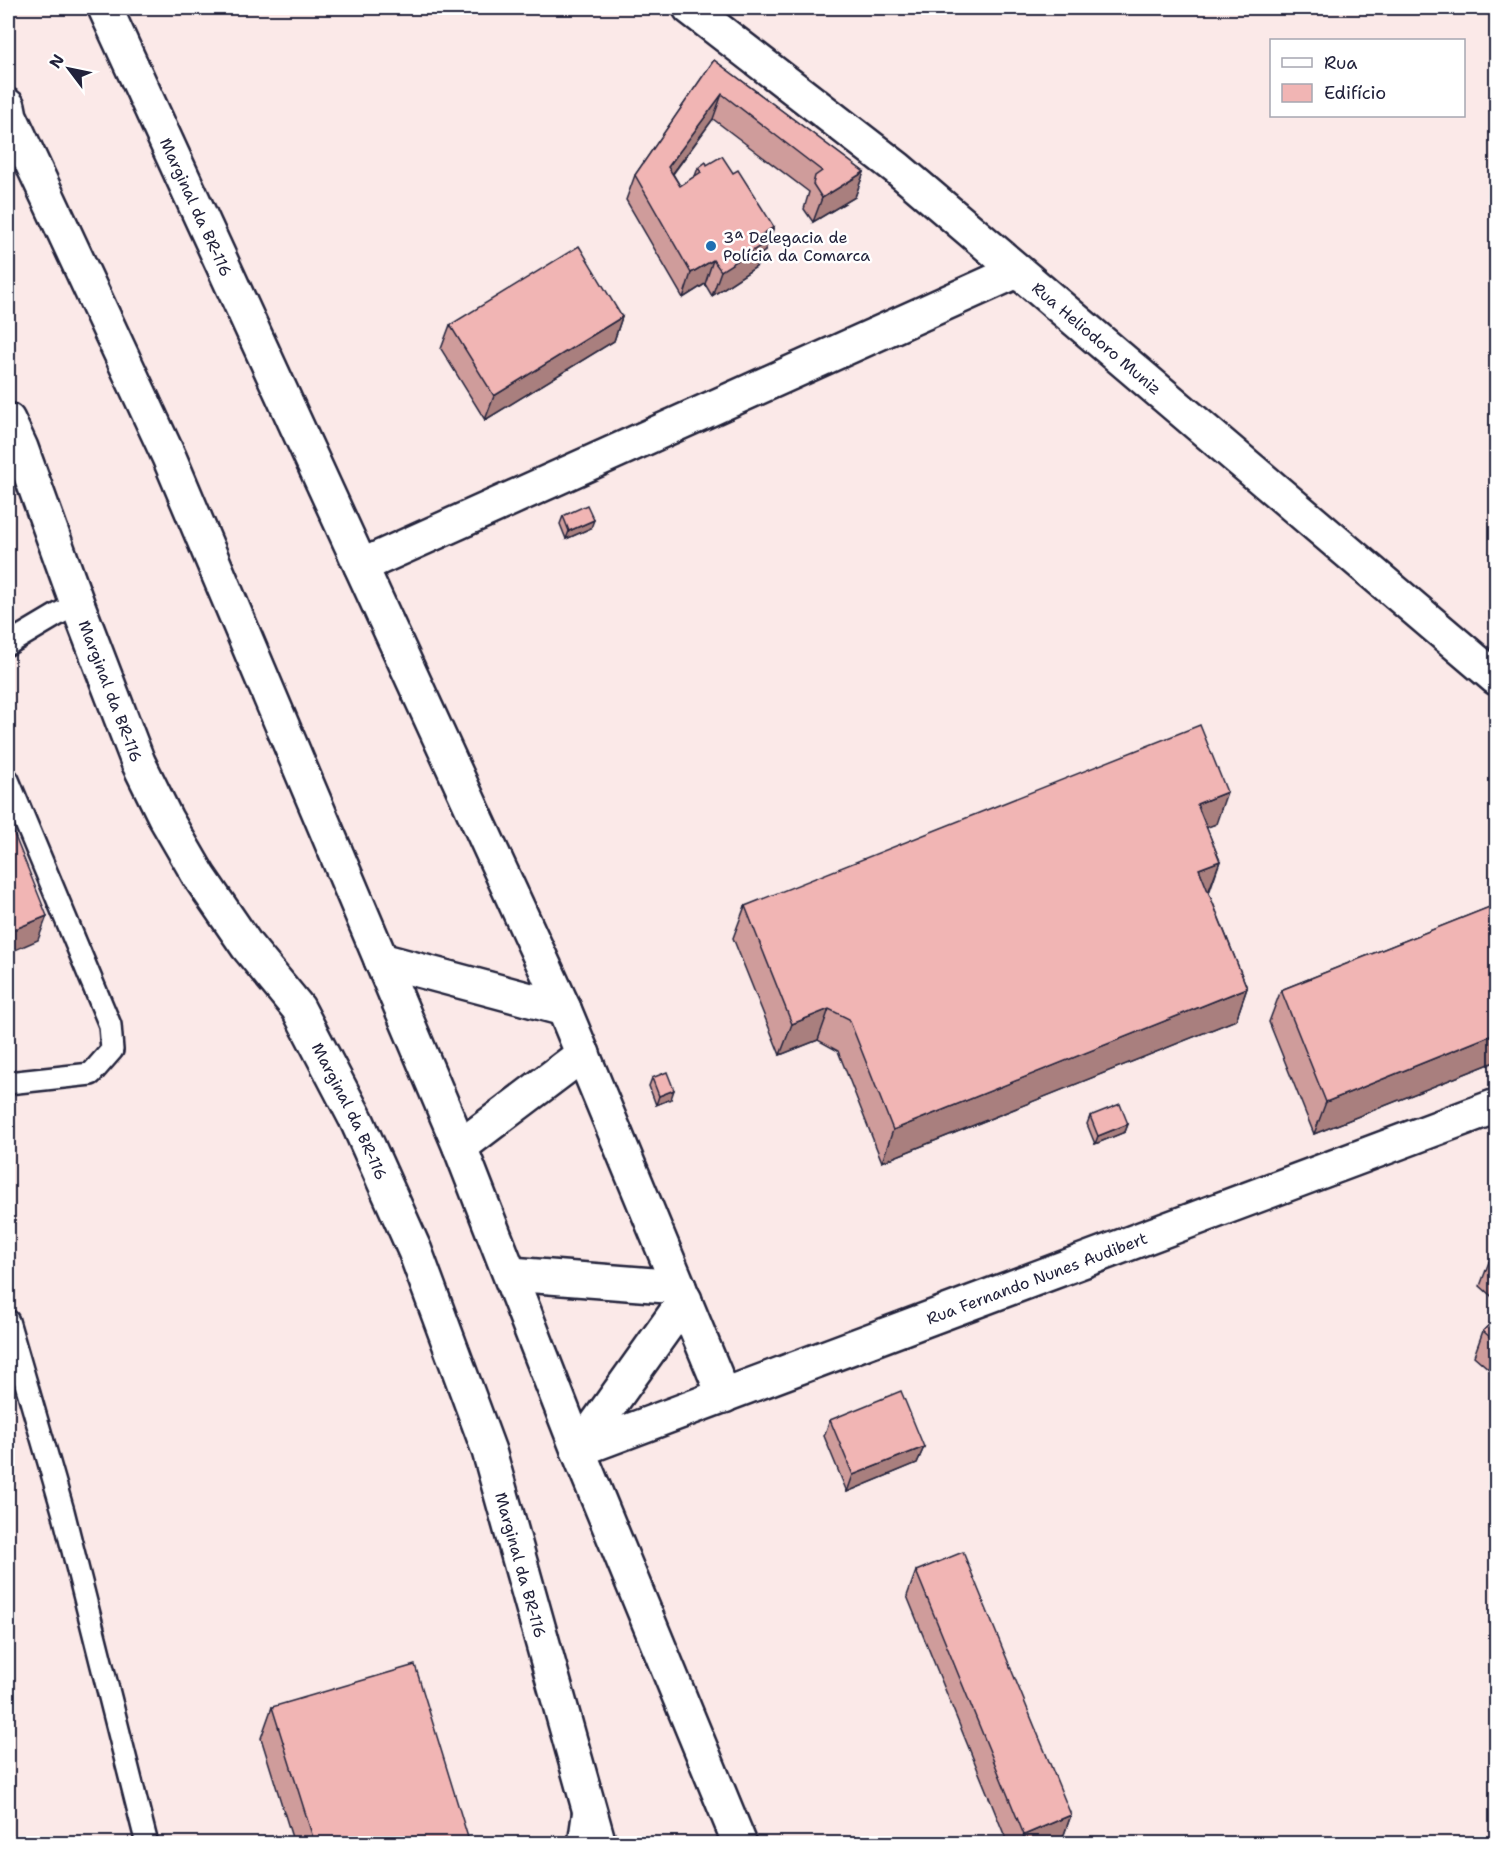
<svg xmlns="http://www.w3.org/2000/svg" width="1504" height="1851" font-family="'Shantell Sans',sans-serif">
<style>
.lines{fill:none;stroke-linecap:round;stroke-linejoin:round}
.service-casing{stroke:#22223b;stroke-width:26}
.minor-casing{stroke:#22223b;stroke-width:38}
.tertiary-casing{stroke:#22223b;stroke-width:38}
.trunk-casing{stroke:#22223b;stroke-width:38}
.service{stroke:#fff;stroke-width:21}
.minor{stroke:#fff;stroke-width:33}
.tertiary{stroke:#fff;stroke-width:33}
.trunk{stroke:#fff;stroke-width:33}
.wall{fill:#cf9c9b;stroke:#22223b;stroke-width:1.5}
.shaded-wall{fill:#a97f7e;stroke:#22223b;stroke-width:1.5}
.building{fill:#f1b5b4;stroke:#22223b;stroke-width:1.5}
.poi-dot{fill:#1f6fb2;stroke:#fff;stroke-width:2}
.labels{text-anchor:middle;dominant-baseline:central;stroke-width:5;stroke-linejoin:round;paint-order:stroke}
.street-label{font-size:16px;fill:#22223b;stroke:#fff}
.poi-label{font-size:16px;fill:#22223b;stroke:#fff;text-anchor:start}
</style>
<rect width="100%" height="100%" fill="#fbe9e8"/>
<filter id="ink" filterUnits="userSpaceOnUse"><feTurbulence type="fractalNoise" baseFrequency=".0167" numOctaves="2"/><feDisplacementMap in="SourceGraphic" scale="12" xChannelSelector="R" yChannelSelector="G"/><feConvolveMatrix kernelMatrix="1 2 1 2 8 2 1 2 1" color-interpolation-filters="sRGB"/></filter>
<g filter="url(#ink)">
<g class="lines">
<defs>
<path id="service" d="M8 644 77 603
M8 780 110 1025 112 1050 91 1074 8 1083
M8 1321 63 1511 147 1844
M579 1844 584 1809"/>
<g id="minor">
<path id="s1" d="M105 8 564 1009 724 1396"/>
<path id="s2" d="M690 8 897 168 1496 678"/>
<path d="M361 566 1017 271"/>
<path d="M381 960 564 1009"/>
<path d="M460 1147 583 1054"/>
<path d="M511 1274 679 1287"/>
<path id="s3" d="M578 1450 1496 1106"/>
<path d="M578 1450 685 1300"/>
</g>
<g id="tertiary">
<path id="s4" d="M8 420 21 448 77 603 138 762 166 819 199 876 247 946 298 1008 357 1121 415 1251 489 1451 599 1844"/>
</g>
<path id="trunk" d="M8 106 10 116 169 457 460 1147 578 1450 740 1844"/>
</defs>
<use href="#service" class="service-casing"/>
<use href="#minor" class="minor-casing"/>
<use href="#tertiary" class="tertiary-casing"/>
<use href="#trunk" class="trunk-casing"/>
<use href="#service" class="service"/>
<use href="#minor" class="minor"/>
<use href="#tertiary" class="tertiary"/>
<use href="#trunk" class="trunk"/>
</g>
<path class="wall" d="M714 60 864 172 855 197 813 222 804 209 809 192 713 119 673 174 680 186 695 176 698 168 765 251 761 254 756 267 712 296 705 284 683 298 626 200 635 175Z
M622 317 614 341 485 420 441 349 450 325Z
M563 516 591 528 566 539 560 524Z
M1216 824 1206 827 1220 861 1209 893 1247 988 1236 1020 882 1162 838 1051 818 1040 780 1055 733 938 745 906Z
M1497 904V1061L1314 1134 1269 1022 1281 990Z
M652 1078 671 1099 656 1105 649 1086Z
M1090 1116 1128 1124 1125 1132 1095 1144 1087 1124Z
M1497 1254V1301L1480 1286 1489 1262Z
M1497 1317V1376L1474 1356 1483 1331Z
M830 1420 924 1447 917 1463 847 1492 824 1436Z
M916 1571 1071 1815 1062 1840 1053 1844H1008L907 1596Z
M272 1707 470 1844H294L261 1738Z"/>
<path class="shaded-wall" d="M722 94 713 119 659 192 668 167Z
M864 172 855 197 813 222 822 198Z
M774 227 765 251 761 254 756 267 712 296 721 271 761 235Z
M713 260 705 284 683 298 691 273Z
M622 317 614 341 485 420 494 396Z
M594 520 591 528 566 539 569 531Z
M1227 792 1216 824 1185 836 1197 804Z
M1220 861 1208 893 1199 869Z
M47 916 38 940 8 953V932Z
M1247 988 1236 1020 882 1162 893 1130Z
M829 1009 818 1040 780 1055 792 1024Z
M1497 1033V1061L1314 1134 1326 1102Z
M674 1090 671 1099 656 1105 659 1096Z
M1128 1124 1125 1132 1095 1144 1098 1136Z
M924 1447 917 1463 847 1492 853 1475Z
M1071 1815 1062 1840 1053 1844H1021L1024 1835Z"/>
<path class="building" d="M714 60 864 172 822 198 813 184 815 176 822 171 722 94 668 167 680 186 701 172 698 168 706 162 707 165 722 156 733 173 738 170 774 227 761 235 765 243 721 271 713 260 691 273 635 175Z
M579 246 622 317 494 396 450 325Z
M587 505 594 520 569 531 563 516Z
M1200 725 1227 792 1197 804 1220 861 1199 869 1247 988 893 1130 849 1019 829 1009 792 1024 745 906Z
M8 819 47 916 8 932Z
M1497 904V1033L1326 1102 1281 990Z
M667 1072 674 1090 659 1096 652 1078Z
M1120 1104 1128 1124 1098 1136 1090 1116Z
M1497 1254V1268L1489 1262Z
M1497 1317V1343L1483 1331Z
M901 1391 924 1447 853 1475 830 1420Z
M963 1552 1071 1815 1024 1835 916 1571Z
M415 1665 470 1844H315L272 1707Z"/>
</g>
<circle class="poi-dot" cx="711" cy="246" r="6"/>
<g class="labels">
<g class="street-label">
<text stroke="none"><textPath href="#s1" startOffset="219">Marginal da BR-116</textPath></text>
<text stroke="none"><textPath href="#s2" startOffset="524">Rua Heliodoro Muniz</textPath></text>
<text stroke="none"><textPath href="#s4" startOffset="290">Marginal da BR-116</textPath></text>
<text stroke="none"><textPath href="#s4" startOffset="776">Marginal da BR-116</textPath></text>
<text stroke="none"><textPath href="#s3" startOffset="490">Rua Fernando Nunes Audibert</textPath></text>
<text stroke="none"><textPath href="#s4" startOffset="1262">Marginal da BR-116</textPath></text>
</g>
<g class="poi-label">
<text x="723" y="237">3ª Delegacia de<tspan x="723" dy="18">Polícia da Comarca</tspan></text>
</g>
</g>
<rect width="1504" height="1851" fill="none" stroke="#fff" stroke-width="30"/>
<rect x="15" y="15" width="1474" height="1821" fill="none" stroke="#22223b" stroke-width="2" filter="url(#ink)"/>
<rect x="1270" y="39" width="195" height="78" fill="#ffffff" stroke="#a7a7b1" stroke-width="1.5"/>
<rect x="1282" y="58" width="30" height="9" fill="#ffffff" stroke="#a7a7b1" stroke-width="1.5"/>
<text x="1324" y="69" font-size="18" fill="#22223b">Rua</text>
<rect x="1282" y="84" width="30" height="18" fill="#f1b5b4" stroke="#a7a7b1" stroke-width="1.5"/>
<text x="1324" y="99" font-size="18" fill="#22223b">Edifício</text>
<g transform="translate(69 69) rotate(302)" stroke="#ffffff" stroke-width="4.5" paint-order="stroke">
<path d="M0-4.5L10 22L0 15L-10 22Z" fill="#22223b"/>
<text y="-9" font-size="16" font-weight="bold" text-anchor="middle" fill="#22223b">N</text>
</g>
</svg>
